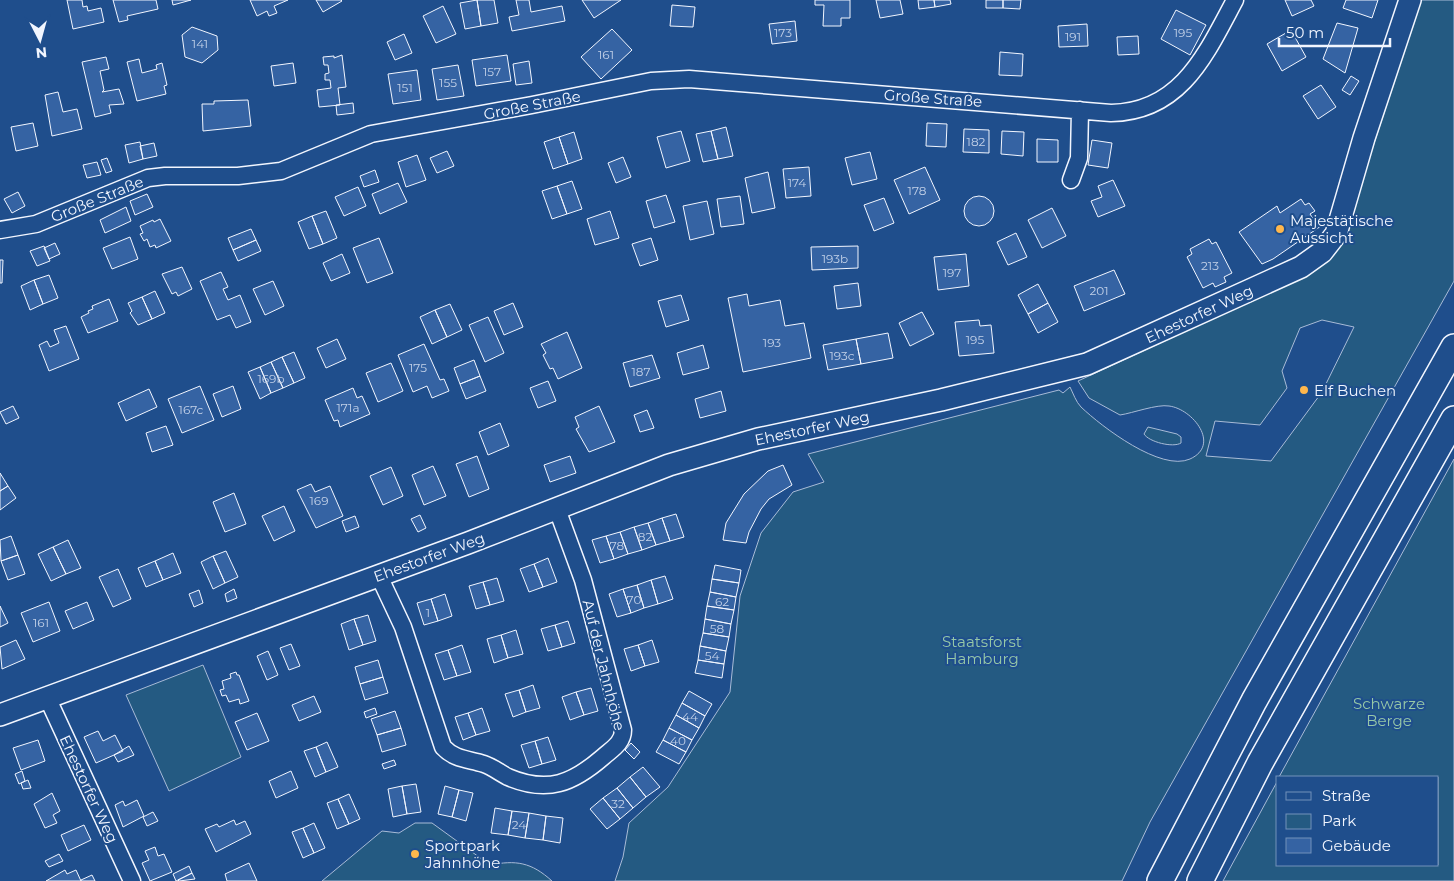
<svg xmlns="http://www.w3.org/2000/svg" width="1454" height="881" font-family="Montserrat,sans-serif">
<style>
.green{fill:#245a82;stroke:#a8bbd7;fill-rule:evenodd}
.building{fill:#3563a3;stroke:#f2f6ff}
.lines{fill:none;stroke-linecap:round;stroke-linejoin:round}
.minor-casing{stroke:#f2f6ff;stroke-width:19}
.major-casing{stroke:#f2f6ff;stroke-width:24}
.highway-casing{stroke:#f2f6ff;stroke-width:28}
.minor{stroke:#1f4e8c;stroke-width:16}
.major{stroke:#1f4e8c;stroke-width:21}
.highway{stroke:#1f4e8c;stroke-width:25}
.poi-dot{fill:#ffb74d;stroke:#1f4e8c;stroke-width:2}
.labels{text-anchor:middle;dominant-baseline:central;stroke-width:4;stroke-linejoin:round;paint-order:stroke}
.number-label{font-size:12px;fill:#c3d1e8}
.street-label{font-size:15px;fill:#f2f6ff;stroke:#1f4e8c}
.poi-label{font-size:15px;fill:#f2f6ff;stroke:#1f4e8c;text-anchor:start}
.park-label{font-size:15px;fill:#97c8a6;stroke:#1f4e8c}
</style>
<rect width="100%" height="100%" fill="#1f4e8c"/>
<path class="green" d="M1421 0H1454V281L1150 822 1122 881H615L623 857 629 823 668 787 730 692 740 596 761 533 793 492 824 482 808 454 1059 390 1063 393 1070 387C1073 393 1076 402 1081 407 1102 427 1161 472 1190 459 1221 445 1193 409 1169 406 1157 404 1133 413 1120 415L1089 398 1078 381 1290 283 1340 247ZM1322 320 1354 327 1322 392 1271 461 1206 456 1215 421 1260 425 1287 388 1282 371 1300 328Z
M1148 427 1177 434 1181 437V443C1173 448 1149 442 1144 434Z
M1454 459V881H1223L1278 780V865H1438V777H1279Z
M203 665 241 757 169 791 126 695Z
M415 823H432L490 865C516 860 531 862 552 881H322L382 831 399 833Z"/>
<path class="building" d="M67 0H82L83 7 87 6 88 11 101 8 104 22 73 29Z
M113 0H156L158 9 127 16 128 20 119 22Z
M172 0H191L173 5Z
M250 0H288L274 6 277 13 269 16 267 11 257 16Z
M316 0H341L342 1 323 12Z
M477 0H494L498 23 481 26Z
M477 0 481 26 465 29 460 3Z
M516 0H529L531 12 562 6 565 21 512 31 509 17 519 15Z
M582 0H621L594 18Z
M815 0H850V18H841V26H823L824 5H815Z
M876 0H900L903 14 880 18Z
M918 0H934L935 7 919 9Z
M934 0H950L951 4 935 7Z
M986 0H1003V8H986Z
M1003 0H1021L1020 9 1003 8Z
M1285 0H1311L1314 6 1292 16Z
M1346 0H1378L1372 18 1343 8Z
M672 5 695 7 693 27 670 26Z
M443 6 456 34 436 43 423 16Z
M1176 10 1206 25 1190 55 1161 39Z
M795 21 797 41 772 44 769 24Z
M1337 23 1358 28 1345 73 1323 59Z
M1087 24 1088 46 1059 47 1058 26Z
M192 27 217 36 218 50 202 63 185 57 182 35Z
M612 29 632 50 601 79 581 57Z
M1291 30 1306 57 1282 71 1267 44Z
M404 34 412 53 395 60 387 42Z
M1138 36 1139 54 1118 55 1117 37Z
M1000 52 1023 54 1022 76 999 75Z
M342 55 346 87 338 88 340 105 319 107 317 90 331 88 330 80H325V74L329 73 328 65H324L323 57 334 56V58Z
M507 55 511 81 476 86 472 60Z
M106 57 109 69 100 71 104 90 102 92 119 89 124 104 109 105 111 113 95 117 82 62Z
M139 59 142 73 157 69 156 65 162 63 167 85 164 86 166 94 137 101 127 62Z
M529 61 532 83 516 85 513 64Z
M293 63 296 83 274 86 271 66Z
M458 65 464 96 437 100 432 69Z
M417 70 421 100 393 104 388 74Z
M1351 76 1359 81 1350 95 1342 90Z
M1321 85 1336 107 1318 119 1303 96Z
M58 92 63 112 77 109 82 129 52 136 45 95Z
M248 100 251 126 203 131 202 104H214V101Z
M353 103 354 113 337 115 336 105Z
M33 123 38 146 16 151 11 127Z
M927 123 947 124 946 147 926 146Z
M726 127 733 156 718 159 711 131Z
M964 129 989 130V153L963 152Z
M681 131 690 161 666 168 657 137Z
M711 131 718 159 703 162 696 134Z
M1002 131 1024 132 1023 156 1001 154Z
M574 132 582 159 568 164 559 137Z
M559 137 568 164 553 169 544 142Z
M1037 139 1058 140V162H1037Z
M1092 140 1112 143 1108 168 1088 165Z
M140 142 143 159 129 163 125 145Z
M154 143 157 156 143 159 140 146Z
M447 151 454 166 437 173 430 158Z
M870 152 877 179 852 185 845 158Z
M417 155 426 180 406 187 398 162Z
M623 157 631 177 616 183 608 163Z
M107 158 112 171 106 173 101 160Z
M97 162 101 175 87 178 83 165Z
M809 167 811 196 786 198 783 169Z
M925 167 940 200 909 214 894 180Z
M375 170 379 182 364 187 360 176Z
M768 172 775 208 752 213 745 178Z
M1113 180 1125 206 1098 217 1091 201 1102 197 1098 186Z
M572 181 582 209 567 214 557 186Z
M398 183 407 202 380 214 372 194Z
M557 186 567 214 552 219 542 191Z
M358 187 366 206 344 216 335 197Z
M18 192 25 206 12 213 4 199Z
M147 194 153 207 135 215 130 201Z
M666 195 675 222 654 228 646 201Z
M964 211a15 15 0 1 1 30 0a15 15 0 1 1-30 0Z
M740 196 744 224 721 227 717 199Z
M884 198 894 223 874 231 864 205Z
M1301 199 1305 205 1309 203 1315 211 1310 214 1314 220 1317 218 1321 226 1273 259 1262 264 1239 232 1277 206 1280 213Z
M707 201 714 234 690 240 683 206Z
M126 207 131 221 105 233 100 220Z
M1052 208 1066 236 1042 248 1028 220Z
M326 211 337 238 323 244 312 216Z
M610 211 619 238 595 245 587 219Z
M312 216 323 244 309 249 298 222Z
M160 219 171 241 156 248 155 245 150 247 147 239 144 241 140 234 143 233 140 226 153 220 154 222Z
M251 229 256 240 233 250 228 238Z
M1016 233 1027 257 1008 265 997 242Z
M130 237 138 259 112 269 103 248Z
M379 238 393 273 367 283 353 248Z
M651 238 658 260 640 266 632 244Z
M1209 239 1212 244 1216 242 1232 273 1224 277 1226 282 1215 287 1213 283 1203 288 1187 257 1192 254 1190 249Z
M256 240 261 251 238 261 233 250Z
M55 243 60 254 49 259 44 248Z
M44 246 50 261 37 266 30 251Z
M858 246V268L812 270 811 247Z
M342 254 350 273 331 281 323 263Z
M966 254 969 286 938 290 934 257Z
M0 260H3L2 283H0Z
M182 267 192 289 178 296 176 292 172 294 162 274Z
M1114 270 1125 294 1084 311 1074 286Z
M221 272 228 287 223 289 228 300 240 295 251 322 236 328 230 315 217 320 200 281Z
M49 275 58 298 43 304 34 280Z
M34 280 43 304 30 310 21 286Z
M273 281 284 306 265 315 253 289Z
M858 283 861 306 837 309 834 286Z
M1038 284 1048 303 1028 314 1018 295Z
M155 291 165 313 152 319 142 297Z
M747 294 749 306 780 300 785 326 804 323 811 358 743 372 728 298Z
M681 295 689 320 666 327 658 301Z
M142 297 152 319 138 325 130 313 132 311 128 303Z
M109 299 118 321 88 333 81 317 89 313 88 311 93 309 92 306Z
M513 303 523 327 504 335 494 311Z
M1048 303 1058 322 1038 333 1028 314Z
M450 304 462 330 447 337 435 310Z
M435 310 447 337 432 344 420 317Z
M922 312 934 334 910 346 899 323Z
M488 317 504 353 485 362 469 325Z
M979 320 980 326 991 325 994 353 959 356 955 322Z
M66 326 79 359 49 371 39 345 47 341 50 347 59 343 54 330Z
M567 332 582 368 558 379 553 368 550 369 543 355 546 353 541 344Z
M888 333 893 358 861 364 856 339Z
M337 339 346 359 326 368 317 348Z
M856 339 861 364 828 370 823 345Z
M424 344 440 380 444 379 449 391 432 398 427 386 413 392 398 355Z
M703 345 709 368 683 375 677 353Z
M294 352 305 378 294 383 282 357Z
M652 355 660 378 630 387 623 363Z
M282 357 294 383 283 388 271 362Z
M474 360 480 376 460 384 454 368Z
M271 362 283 388 271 393 260 367Z
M391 363 403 391 378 402 366 373Z
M260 367 271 393 260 399 248 372Z
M480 376 486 391 466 399 460 384Z
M548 381 556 401 538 408 530 388Z
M200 386 214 420 182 433 168 399Z
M233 386 241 409 222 417 213 394Z
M353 388 357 398 362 396 370 414 340 427 338 420 334 421 325 400Z
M149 389 157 407 126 421 118 403Z
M721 391 726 411 700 418 695 399Z
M13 406 19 418 6 424 0 412Z
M599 406 615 442 589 452 576 429 579 427 575 417Z
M647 410 654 428 640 432 634 415Z
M500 423 509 446 488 455 479 432Z
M166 426 173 445 152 452 146 433Z
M477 456 489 489 469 497 456 464Z
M570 456 576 473 550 482 544 465Z
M783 465 792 485 769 499 761 509 749 532 746 543 723 540 726 523 744 494 768 471Z
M433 466 446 496 424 505 412 475Z
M391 467 403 496 383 505 370 476Z
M0 473 8 486 0 491Z
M311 484 315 492 330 486 343 516 316 528 297 490Z
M8 486 16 498 0 510V491Z
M234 493 246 524 225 532 213 502Z
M284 506 295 531 274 541 262 516Z
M676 514 684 537 670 541 662 518Z
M420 515 426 528 418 532 411 519Z
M355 516 359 527 346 532 342 521Z
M662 518 670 541 656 545 648 523Z
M648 523 656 545 642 550 634 527Z
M634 527 642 550 628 554 620 532Z
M620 532 628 554 614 559 606 536Z
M11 536 18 555 1 561 0 540Z
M606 536 614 559 600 563 592 540Z
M68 540 81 568 66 574 53 547Z
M53 547 66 574 51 581 38 554Z
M226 551 238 577 225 583 213 556Z
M173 553 181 573 163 580 155 561Z
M18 555 25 574 8 580 1 561Z
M213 556 225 583 213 589 201 562Z
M548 558 557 582 543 587 534 564Z
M155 561 163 580 146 587 138 568Z
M534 564 543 587 529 592 520 569Z
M715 565 741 570 739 583 712 579Z
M118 569 131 599 113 607 99 577Z
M665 576 673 599 658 604 651 580Z
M497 578 504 601 490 605 483 582Z
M712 579 739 583 736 597 710 592Z
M651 580 658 604 644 608 637 585Z
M483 582 490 605 476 609 469 586Z
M637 585 644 608 631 613 623 589Z
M234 589 237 598 227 602 225 594Z
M623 589 631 613 617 617 609 594Z
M199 590 203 603 194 607 189 594Z
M710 592 736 597 734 610 707 606Z
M445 594 452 616 438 621 431 599Z
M431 599 438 621 424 625 417 603Z
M49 602 60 631 33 642 21 613Z
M87 602 94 620 73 629 65 611Z
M0 606 8 623 0 627Z
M707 606 734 610 731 624 705 619Z
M368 615 376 641 363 645 354 619Z
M354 619 363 645 349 650 341 624Z
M705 619 731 624 729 637 703 633Z
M568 621 575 643 562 647 555 625Z
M555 625 562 647 548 651 541 629Z
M516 630 523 654 508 658 501 635Z
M703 633 729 637 726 651 700 646Z
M501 635 508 658 494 663 487 639Z
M16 640 25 659 2 669 0 647Z
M652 640 659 662 645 666 638 645Z
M291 644 300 666 289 670 280 648Z
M462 645 471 672 457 676 448 650Z
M638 645 645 666 631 671 624 649Z
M700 646 726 651 724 664 698 660Z
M448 650 457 676 444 680 435 654Z
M268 651 278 675 267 680 257 656Z
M378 660 383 677 360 684 355 667Z
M698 660 724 664 722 678 695 673Z
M236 672 237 675H239L249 701 240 704 239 699 229 702 226 695 222 696 220 690 224 689 222 681 231 678 230 674Z
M383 677 388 693 365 700 360 684Z
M533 685 540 708 526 712 519 690Z
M591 688 598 711 584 715 576 692Z
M519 690 526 712 513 717 505 694Z
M689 691 712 704 705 716 682 703Z
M576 692 584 715 570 720 562 697Z
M314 696 321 712 299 721 292 705Z
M682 703 705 716 699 728 676 715Z
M375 708 377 714 366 718 364 712Z
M482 708 490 731 476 735 468 713Z
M395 711 401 728 377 735 371 719Z
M257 713 269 741 247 750 235 722Z
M468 713 476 735 463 740 455 717Z
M676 715 699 728 692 740 669 728Z
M401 728 406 745 382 752 377 735Z
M669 728 692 740 686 752 663 740Z
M98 731 103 741 115 735 123 751 96 763 84 737Z
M548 737 556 760 542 764 535 741Z
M38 740 45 761 21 770 13 748Z
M663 740 686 752 679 764 656 752Z
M535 741 542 764 529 768 521 745Z
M327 742 338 767 326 772 316 747Z
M631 743 640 752 634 759 625 750Z
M129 746 134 755 118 762 114 755Z
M316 747 326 772 315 777 304 751Z
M394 760 396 765 384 769 382 764Z
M643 767 660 787 646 797 630 777Z
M22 771 25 781 19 784 15 774Z
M291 771 298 788 276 798 269 781Z
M630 777 646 797 633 808 617 788Z
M28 780 31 788 23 789 21 783Z
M416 784 421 812 407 814 402 786Z
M402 786 407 814 393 817 388 789Z
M445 786 459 790 452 817 438 814Z
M617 788 633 808 620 819 603 798Z
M459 790 473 793 466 821 452 817Z
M52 793 60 811 53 815 57 823 45 828 34 804Z
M349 794 360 819 349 824 338 799Z
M603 798 620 819 607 829 590 809Z
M338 799 349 824 337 829 327 803Z
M137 800 144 816 123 827 115 805 123 801 125 806Z
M495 808 512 811 508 835 491 833Z
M512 811 529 813 525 838 508 835Z
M153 812 158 821 147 826 143 817Z
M529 813 546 816 543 840 525 838Z
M546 816 563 818 560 843 543 840Z
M234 820 236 825 245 821 251 834 216 852 205 829 217 824 219 827Z
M314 823 325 848 314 853 303 828Z
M84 825 91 840 68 851 61 835Z
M303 828 314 853 303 858 292 832Z
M155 847 158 856 164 854 172 872 150 881 142 863 149 860 145 851Z
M59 854 63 861 49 867 45 861Z
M249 863 257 881H227L225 874Z
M189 866 192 873 176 881 173 874Z
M65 870 67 874 76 870 81 881H46Z
M192 873 195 879 179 881 178 880Z
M92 875 95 881H81V880Z"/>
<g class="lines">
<defs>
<path id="minor" d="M1071 180 1079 158 1080 110
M0 230 36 224 148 178 165 176H238L281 171 371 134 532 105 651 81 689 79 1111 113C1181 112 1206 54 1235 0
M379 576 403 627 443 747C455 760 469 759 484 764 493 767 500 773 508 777 548 794 573 783 603 757 612 749 623 743 623 730L583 580 557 509
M47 697 132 881"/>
<path id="major" d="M0 715 468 543 669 465 758 439 941 400 1087 364 1301 267 1322 252 1336 234 1364 138 1410 0"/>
<path id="highway" d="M1160 881 1254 701 1454 347
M1200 881 1260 763 1454 419"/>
</defs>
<use href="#minor" class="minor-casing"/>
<use href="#major" class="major-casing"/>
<use href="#highway" class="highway-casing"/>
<use href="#minor" class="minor"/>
<use href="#major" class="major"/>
<use href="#highway" class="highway"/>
</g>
<g class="poi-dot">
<circle cx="1280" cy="229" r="5"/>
<circle cx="1304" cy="390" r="5"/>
<circle cx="415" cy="854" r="5"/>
</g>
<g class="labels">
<g class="number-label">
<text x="783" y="32">173</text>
<text x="1183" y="32">195</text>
<text x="1073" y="36">191</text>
<text x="200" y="43">141</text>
<text x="606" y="54">161</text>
<text x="492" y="71">157</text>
<text x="448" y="82">155</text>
<text x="405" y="87">151</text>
<text x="976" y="141">182</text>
<text x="797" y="182">174</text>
<text x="917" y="190">178</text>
<text x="835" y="258">193b</text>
<text x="1210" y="265">213</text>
<text x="952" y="272">197</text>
<text x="1099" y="290">201</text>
<text x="975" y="339">195</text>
<text x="772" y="342">193</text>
<text x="842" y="355">193c</text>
<text x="418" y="367">175</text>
<text x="641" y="371">187</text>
<text x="271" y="378">169b</text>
<text x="348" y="407">171a</text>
<text x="191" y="409">167c</text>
<text x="319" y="500">169</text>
<text x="645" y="536">82</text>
<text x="617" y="545">78</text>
<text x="634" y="599">70</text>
<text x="722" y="601">62</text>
<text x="428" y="612">1</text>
<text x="41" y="622">161</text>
<text x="717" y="628">58</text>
<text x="712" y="655">54</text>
<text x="690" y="716">44</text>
<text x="678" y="740">40</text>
<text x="618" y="803">32</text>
<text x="519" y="824">24</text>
</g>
<g class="street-label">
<text transform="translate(933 98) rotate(4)">Große Straße</text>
<text transform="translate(532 105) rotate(-11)">Große Straße</text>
<text transform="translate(97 199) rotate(-22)">Große Straße</text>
<text transform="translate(1199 314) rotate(-25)">Ehestorfer Weg</text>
<text transform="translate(812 428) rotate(-12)">Ehestorfer Weg</text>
<text transform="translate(429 557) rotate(-20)">Ehestorfer Weg</text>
<text transform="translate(604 665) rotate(76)">Auf der Jahnhöhe</text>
<text transform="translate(89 789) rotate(65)">Ehestorfer Weg</text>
</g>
<g class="poi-label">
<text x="1290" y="220">Majestätische<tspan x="1290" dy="17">Aussicht</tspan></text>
<text x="1314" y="390">Elf Buchen</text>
<text x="425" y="845">Sportpark<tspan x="425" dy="17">Jahnhöhe</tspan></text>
</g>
<g class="park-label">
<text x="982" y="641">Staatsforst<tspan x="982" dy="17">Hamburg</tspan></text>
<text x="1389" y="703">Schwarze<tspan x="1389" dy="17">Berge</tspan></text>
</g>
</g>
<rect x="1276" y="776" width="162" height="90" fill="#1f4e8c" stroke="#7391ba"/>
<rect x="1286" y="792" width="25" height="8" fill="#1f4e8c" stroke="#7391ba"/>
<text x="1322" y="801" font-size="15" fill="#f2f6ff">Straße</text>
<rect x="1286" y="814" width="25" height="15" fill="#245a82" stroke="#7391ba"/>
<text x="1322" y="826" font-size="15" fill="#f2f6ff">Park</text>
<rect x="1286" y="838" width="25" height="15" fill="#3563a3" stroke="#7391ba"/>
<text x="1322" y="851" font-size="15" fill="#f2f6ff">Gebäude</text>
<g transform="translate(40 40) rotate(174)" stroke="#1f4e8c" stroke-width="4" paint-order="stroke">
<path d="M0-4L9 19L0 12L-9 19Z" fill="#f2f6ff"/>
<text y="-8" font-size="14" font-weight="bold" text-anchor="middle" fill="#f2f6ff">N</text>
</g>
<path d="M1279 38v8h111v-8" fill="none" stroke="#f2f6ff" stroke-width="2.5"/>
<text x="1286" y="38" font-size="15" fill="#f2f6ff" stroke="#1f4e8c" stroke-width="4" paint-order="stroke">50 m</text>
</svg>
